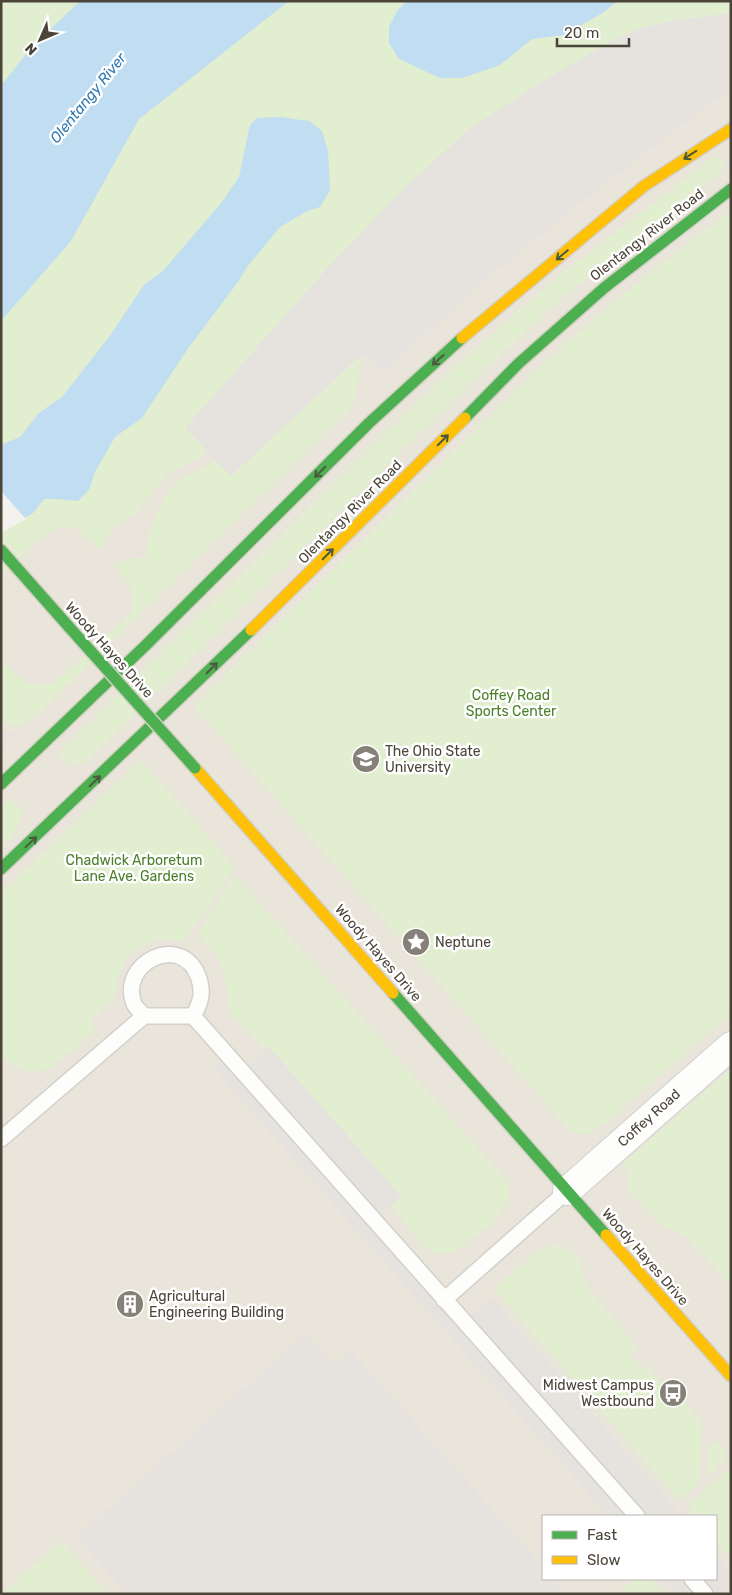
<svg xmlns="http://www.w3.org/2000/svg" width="732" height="1595" font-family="Rubik,sans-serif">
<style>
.education{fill:#eae5da;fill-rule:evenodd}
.green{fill:#e1eecf}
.parking{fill:#e6e3df}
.water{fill:#c0ddf1}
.pier{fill:#f4f2ee}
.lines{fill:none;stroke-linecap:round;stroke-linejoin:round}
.lane-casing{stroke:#d2d0cb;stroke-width:18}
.street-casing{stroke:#d2d0cb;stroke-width:30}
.fast-casing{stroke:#d3cfc5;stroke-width:14}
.slow-casing{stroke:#d3cfc5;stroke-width:14}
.lane{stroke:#fdfdfc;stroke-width:15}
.street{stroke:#fdfdfc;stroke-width:28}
.fast{stroke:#4caf50;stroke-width:11}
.slow{stroke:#ffc107;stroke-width:11}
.fast-bridge-casing{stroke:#d3cfc5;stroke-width:14;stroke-linecap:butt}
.fast-bridge{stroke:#4caf50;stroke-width:11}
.oneway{stroke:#4b593e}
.labels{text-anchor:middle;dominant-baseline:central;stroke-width:5;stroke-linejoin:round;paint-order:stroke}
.street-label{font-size:14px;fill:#4b4439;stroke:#fff}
.park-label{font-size:14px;fill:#4a7f2a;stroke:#fff}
.poi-label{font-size:14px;fill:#4b4439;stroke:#fff;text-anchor:start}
.water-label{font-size:15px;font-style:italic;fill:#2e7ab2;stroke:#fff}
</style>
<rect width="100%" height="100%" fill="#f4f2ee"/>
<path class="education" d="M1 1H731V1594H1ZM543 1516H716V1579H543Z"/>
<path class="green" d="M1 1H80L30 49 1 86Z
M289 1H407L397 11 424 69 440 78 500 65 532 39 564 35 604 12 618 1H731V13L665 22 638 29 612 41 543 81 469 129 411 182 379 214 323 273 185 428 206 450 197 460 169 472 135 513 114 527 99 549 78 529 68 527 57 528 46 533 1 574V531L33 513 44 499H57L78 501 89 490 95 472 115 437 142 418 189 347 238 282 247 267 280 227 307 211 320 207 250 125 239 177 222 202 163 271 144 285 109 337 62 397 39 413 20 437 1 445V321L71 241 139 119Z
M712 158H719L724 165 722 172 692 193 562 298 484 370 86 762 71 764 58 754 401 418 479 345 560 275Z
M731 210V1013L607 1122C591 1133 583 1141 566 1126L194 706 545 362 615 301Z
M363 356 353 406 34 718C23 726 13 728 1 720V668L5 664C22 680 33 693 57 680L125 620C142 597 130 584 114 566L130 558H146C147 528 160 495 185 477 189 474 194 473 199 471 205 468 210 463 214 459L231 476 356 360Z
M141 760 235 867 185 940 155 939 139 947 125 960 119 977 114 998 90 1021 96 1030 49 1069 33 1072 13 1066 1 1056V893Z
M10 799 23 809C19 829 16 834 1 848V808Z
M236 877 507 1181 509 1188 508 1201 496 1219 458 1250 445 1254 433 1252 425 1247 390 1205 400 1195 269 1048H264L230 1013C228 993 225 967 213 951 207 944 200 942 199 932L232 879Z
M731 1069V1285L685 1235 661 1225 629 1190 630 1174 622 1165Z
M556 1245 565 1247 579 1260 588 1289 637 1347 630 1354 642 1368 646 1365 666 1388 670 1385 702 1423 699 1483 679 1500 494 1289 540 1249Z
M716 1441 726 1452 725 1459 707 1478 709 1446Z
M731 1469V1558L716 1541V1516H694L691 1513 689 1504 726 1471Z
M61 1541 108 1594H2Z
M634 1579H650L663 1594H618Z"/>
<path class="parking" d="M731 13V73L729 81 731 88 594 192 483 282 384 372 366 357 363 356 356 360 231 476 185 428 323 273 379 214 411 182 469 129 543 81 612 41 638 29 665 22Z
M1 730 18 733 1 750Z
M269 1047 401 1196 374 1220 464 1322 491 1297 682 1516H608L212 1067 227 1054 242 1071Z
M306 1333 334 1365 351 1350 543 1567V1579H554L567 1594H127L76 1537Z
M716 1555 731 1572V1594H676L663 1579H716Z"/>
<path class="water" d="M80 1H289L139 119 71 241 1 321V86L30 49Z
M407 1H618L604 12 564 35 532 39 500 65 462 78H440L399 59 389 43V27L397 11Z
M279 117 309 121 322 131 328 151 330 190 320 207 307 211 280 227 247 267 238 282 189 347 142 418 115 437 95 472 89 490 78 501 57 499H44L33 513 1 531V445L20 437 39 413 62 397 109 337 144 285 163 271 222 202 239 177 250 125 257 118Z"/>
<path class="pier" d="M1 491 26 519 1 533Z"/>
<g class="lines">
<defs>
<path id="lane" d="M144 1016C141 1012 136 1008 134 1004 118 963 181 932 198 976 204 991 201 1003 193 1016
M1 1139 144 1016H193L637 1516
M444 1300 567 1191
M692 1579 705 1594"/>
<path id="street" d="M567 1191 731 1046"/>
<path id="fast" d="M465 418 519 363 604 288 731 189
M1 550 69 627
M1 784 146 645 369 423 462 338
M1 869 251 630
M393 993 606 1235"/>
<path id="slow" d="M462 338 644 186 731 129
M251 630 465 418
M195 768 393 993
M606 1235 731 1376"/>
</defs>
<use href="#lane" class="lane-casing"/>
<use href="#street" class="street-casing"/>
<use href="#fast" class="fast-casing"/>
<use href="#slow" class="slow-casing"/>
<use href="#lane" class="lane"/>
<use href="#street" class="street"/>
<use href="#fast" class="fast"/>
<use href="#slow" class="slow"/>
<defs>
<path id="fast-bridge" d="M69 627 195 768"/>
</defs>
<use href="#fast-bridge" class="fast-bridge-casing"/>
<use href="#fast-bridge" class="fast-bridge"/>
</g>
<defs><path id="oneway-shaft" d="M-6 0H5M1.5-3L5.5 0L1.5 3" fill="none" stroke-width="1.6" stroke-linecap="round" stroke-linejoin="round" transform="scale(1.25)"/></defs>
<g class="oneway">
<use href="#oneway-shaft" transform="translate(690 155) rotate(147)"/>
<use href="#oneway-shaft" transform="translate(562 255) rotate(140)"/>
<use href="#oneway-shaft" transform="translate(438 360) rotate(138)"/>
<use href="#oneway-shaft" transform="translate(443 440) rotate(-45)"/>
<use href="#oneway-shaft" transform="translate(320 472) rotate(135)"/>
<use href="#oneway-shaft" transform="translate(328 554) rotate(-45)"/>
<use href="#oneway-shaft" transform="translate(212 668) rotate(-45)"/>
<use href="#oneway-shaft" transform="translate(95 781) rotate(-44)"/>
<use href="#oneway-shaft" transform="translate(31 842) rotate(-43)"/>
</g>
<defs>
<symbol id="university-disc" viewBox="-11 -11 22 22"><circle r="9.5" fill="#868178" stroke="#fff"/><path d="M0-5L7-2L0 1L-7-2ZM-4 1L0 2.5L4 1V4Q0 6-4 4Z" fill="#fff"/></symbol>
<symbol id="sight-disc" viewBox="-11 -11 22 22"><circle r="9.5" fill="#868178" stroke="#fff"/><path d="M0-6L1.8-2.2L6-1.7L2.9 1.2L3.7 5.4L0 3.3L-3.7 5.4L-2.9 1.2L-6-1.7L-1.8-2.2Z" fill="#fff"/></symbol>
<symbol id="building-disc" viewBox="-11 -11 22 22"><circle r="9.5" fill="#868178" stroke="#fff"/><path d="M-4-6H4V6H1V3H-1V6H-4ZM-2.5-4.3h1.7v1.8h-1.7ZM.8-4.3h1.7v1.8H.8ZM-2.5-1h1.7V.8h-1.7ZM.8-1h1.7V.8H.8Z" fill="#fff"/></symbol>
<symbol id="bus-disc" viewBox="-11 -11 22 22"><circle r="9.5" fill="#868178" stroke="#fff"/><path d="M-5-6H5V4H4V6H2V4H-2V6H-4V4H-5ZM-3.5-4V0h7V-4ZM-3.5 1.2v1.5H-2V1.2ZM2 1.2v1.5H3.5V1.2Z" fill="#fff"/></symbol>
</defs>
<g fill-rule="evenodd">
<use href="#university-disc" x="350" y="743" width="32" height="32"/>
<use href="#sight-disc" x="400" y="926" width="32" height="32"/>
<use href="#building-disc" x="114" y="1288" width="32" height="32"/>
<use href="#bus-disc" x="657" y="1377" width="32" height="32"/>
</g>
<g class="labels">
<g class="street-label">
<text transform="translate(647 235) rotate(-38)">Olentangy River Road</text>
<text transform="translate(350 512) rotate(-45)">Olentangy River Road</text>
<text transform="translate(109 650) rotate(48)">Woody Hayes Drive</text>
<text transform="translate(378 953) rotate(49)">Woody Hayes Drive</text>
<text transform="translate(649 1118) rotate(-42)">Coffey Road</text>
<text transform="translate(645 1257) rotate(49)">Woody Hayes Drive</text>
</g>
<g class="park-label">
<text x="511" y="695">Coffey Road<tspan x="511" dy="16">Sports Center</tspan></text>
<text x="134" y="860">Chadwick Arboretum<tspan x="134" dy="16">Lane Ave. Gardens</tspan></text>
</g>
<g class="poi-label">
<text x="385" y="751">The Ohio State<tspan x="385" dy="16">University</tspan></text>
<text x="435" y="942">Neptune</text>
<text x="149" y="1296">Agricultural<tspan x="149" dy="16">Engineering Building</tspan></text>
<text x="654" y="1385" text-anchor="end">Midwest Campus<tspan x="654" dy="16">Westbound</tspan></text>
</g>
<g class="water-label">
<text transform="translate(88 98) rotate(-51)">Olentangy River</text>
</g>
</g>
<rect width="732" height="1595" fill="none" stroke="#4b4439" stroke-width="5"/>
<rect x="542" y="1515" width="175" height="65" fill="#ffffff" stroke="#b7b4b0"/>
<rect x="552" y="1531" width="25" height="8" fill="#4caf50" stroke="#b7b4b0"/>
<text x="587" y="1540" font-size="15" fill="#4b4439">Fast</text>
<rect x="552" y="1556" width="25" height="8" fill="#ffc107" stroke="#b7b4b0"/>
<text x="587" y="1565" font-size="15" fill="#4b4439">Slow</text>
<g transform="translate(40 40) rotate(225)" stroke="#ffffff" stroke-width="4" paint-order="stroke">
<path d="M0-4L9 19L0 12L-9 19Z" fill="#4b4439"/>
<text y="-8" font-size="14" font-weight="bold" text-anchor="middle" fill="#4b4439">N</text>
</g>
<path d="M557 38v8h72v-8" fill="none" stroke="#4b4439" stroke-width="2.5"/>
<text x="564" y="38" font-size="15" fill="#4b4439" stroke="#ffffff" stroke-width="4" paint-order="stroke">20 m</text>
</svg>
